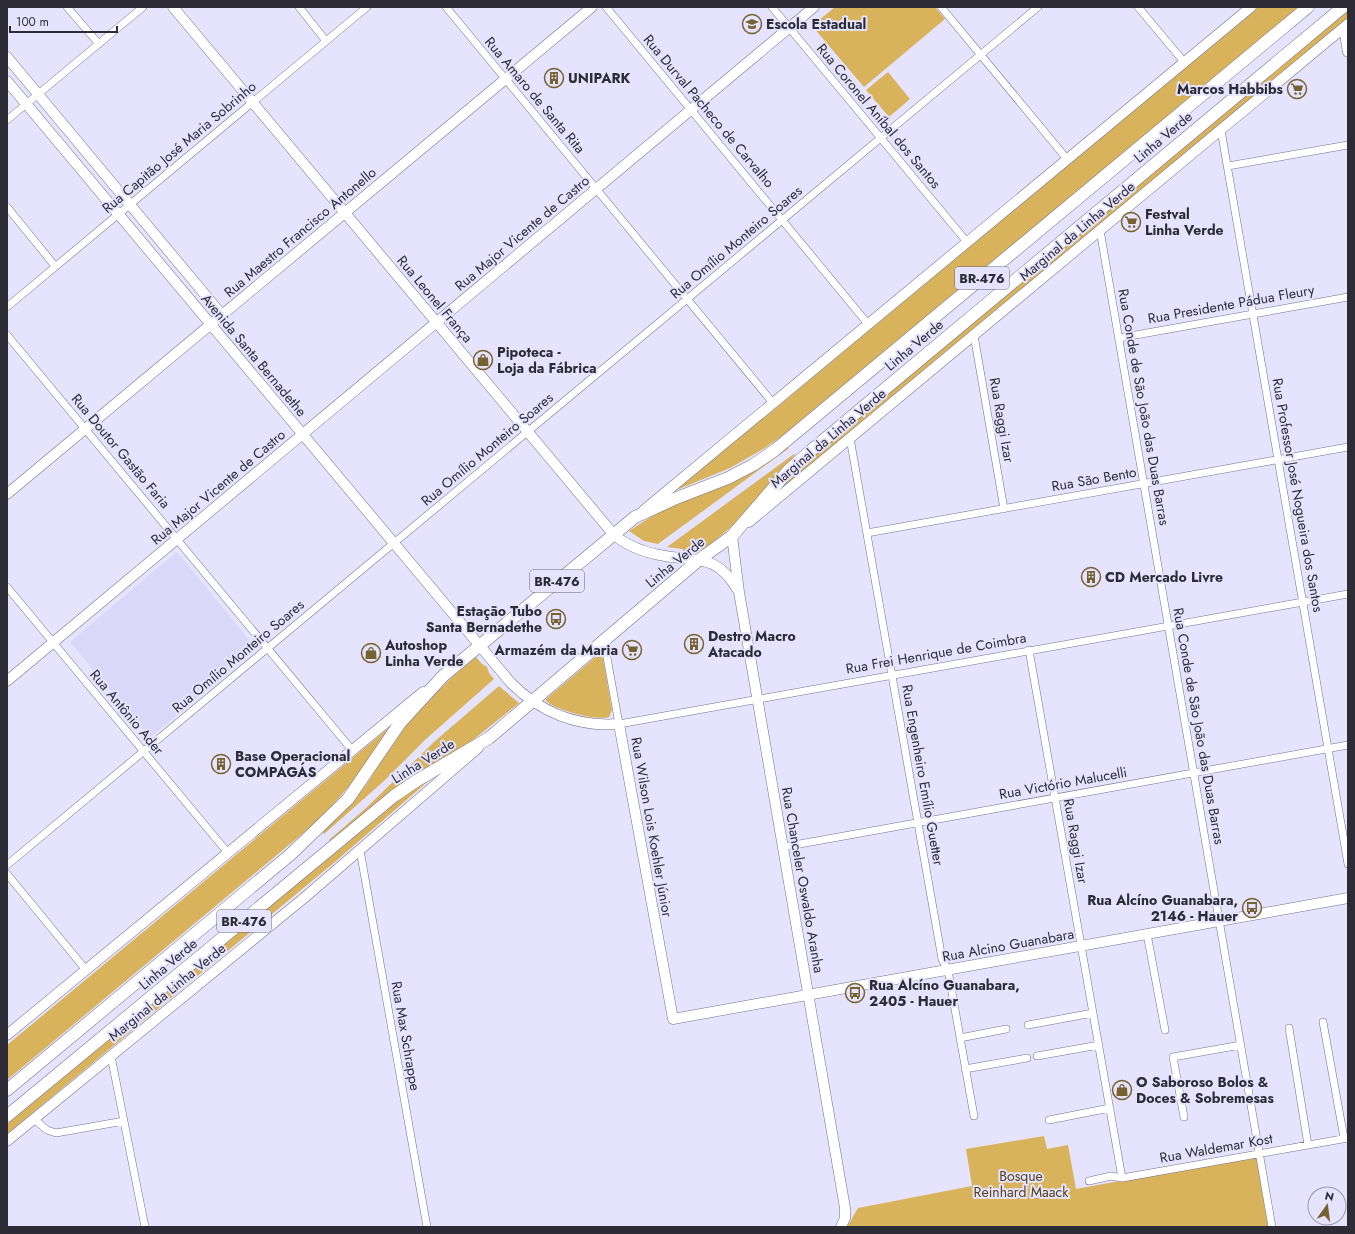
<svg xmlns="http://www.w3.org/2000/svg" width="1355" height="1234" font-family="Jost,sans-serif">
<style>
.built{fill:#dad8f9}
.green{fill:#d9b35b}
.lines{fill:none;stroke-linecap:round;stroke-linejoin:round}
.street-casing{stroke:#737289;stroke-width:8}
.secondary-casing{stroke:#737289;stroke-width:11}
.highway-casing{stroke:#737289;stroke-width:13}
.street{stroke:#fff;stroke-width:7}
.secondary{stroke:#fff;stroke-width:10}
.highway{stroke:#fff;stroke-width:12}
.labels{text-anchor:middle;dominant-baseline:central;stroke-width:4;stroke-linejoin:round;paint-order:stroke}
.shield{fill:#e5e3fd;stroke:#646372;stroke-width:1}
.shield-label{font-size:13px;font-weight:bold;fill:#2d2c36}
.poi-label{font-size:14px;font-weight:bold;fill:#2d2c36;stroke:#e5e3fd;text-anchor:start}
.street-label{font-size:14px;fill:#2d2c36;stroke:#e5e3fd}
.park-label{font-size:14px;fill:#544218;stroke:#e5e3fd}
</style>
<rect width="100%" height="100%" fill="#e5e3fd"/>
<path class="built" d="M177 552 255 647 150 738 70 642Z"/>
<path class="green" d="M835 7H935L945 19 864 87 812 26Z
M1254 7H1299L783 435 765 448 730 468 674 491 777 407Z
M1348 10V20L770 500 792 474 809 459Z
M888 72 910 99 889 117 866 90Z
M787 446 789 448 658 544 644 541 629 531 657 513Z
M794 454 795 455 732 526 705 549 686 552 682 549 667 547Z
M598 655H601L603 659 612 710 609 717C596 721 556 710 546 701V699Z
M476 657 482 664 487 667 489 673 494 679 426 739 384 781 324 834 323 832 366 785 399 734 419 710 451 678Z
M499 686 519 703 463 748 412 777 393 790 330 841 329 840 366 808 435 741Z
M391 726 360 774 320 819 7 1080V1045Z
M433 777 336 861 7 1134V1124L396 802Z
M1044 1136 1047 1149 1068 1145 1076 1189 1256 1156 1268 1227H847L858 1208 972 1186 966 1149Z"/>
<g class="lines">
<defs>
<path id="street" d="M67 7 99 44
M299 7 326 41
M446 7 773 403
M606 7 868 324
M772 7 967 242
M941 7 1067 159
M1138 7 1184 62
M7 120 143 7
M1221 130 1348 864
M1228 166 1348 145
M7 207 55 266
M1100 230 1272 1227
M7 307 367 7
M7 335 352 750
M974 335 1004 509
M1119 338 1348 297
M850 438 942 959 948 970 974 1116
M867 533 1348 447
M7 587 228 853
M604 641 619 724 1348 594
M1029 650 1122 1178
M783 847 1348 745
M360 850 427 1227
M7 865 1038 7
M7 874 86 970
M1147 934 1165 1030
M1323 1022 1344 1138
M1028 1025 1093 1013
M1289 1028 1308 1145
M960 1038 1006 1029
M111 1056 145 1227
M1037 1056 1099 1045
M965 1069 1027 1058
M1184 1117 1173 1057 1241 1045
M34 1119 47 1130 56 1133 124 1121
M1049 1120 1110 1108
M1089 1181 1111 1176 1122 1178 1348 1138"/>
<path id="secondary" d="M173 7 614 535C629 547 646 553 665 556 699 562 716 554 737 589
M1344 28 1348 52
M7 57 222 315
M7 81 511 683C540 712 577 727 619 724L673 1019 1348 898
M7 494 592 7
M644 510 1251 7
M749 522 1348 24
M737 532 732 536 739 592 845 1208V1218L841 1227
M7 681 814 7
M7 1035 423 692
M7 1141 304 898 478 748"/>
<path id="highway" d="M7 1090 291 854 348 799 400 723 443 676 635 517 674 499 728 478 753 465 775 450 1308 7
M7 1116 394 796 416 781 489 738 700 559 732 536 788 471 808 453 1343 7"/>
</defs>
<use href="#street" class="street-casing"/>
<use href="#secondary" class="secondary-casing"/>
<use href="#highway" class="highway-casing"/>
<use href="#street" class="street"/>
<use href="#secondary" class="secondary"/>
<use href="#highway" class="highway"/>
</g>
<defs>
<symbol id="school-ring" viewBox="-11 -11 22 22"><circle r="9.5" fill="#e5e3fd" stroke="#766130" stroke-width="1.5"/><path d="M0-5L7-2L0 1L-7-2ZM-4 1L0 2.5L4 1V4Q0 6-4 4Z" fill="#766130"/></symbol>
<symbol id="building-ring" viewBox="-11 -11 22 22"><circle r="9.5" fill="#e5e3fd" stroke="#766130" stroke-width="1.5"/><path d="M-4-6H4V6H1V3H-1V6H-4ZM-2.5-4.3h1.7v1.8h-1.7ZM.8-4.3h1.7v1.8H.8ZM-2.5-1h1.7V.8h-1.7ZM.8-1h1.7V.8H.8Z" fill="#766130"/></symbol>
<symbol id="supermarket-ring" viewBox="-11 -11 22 22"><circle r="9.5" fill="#e5e3fd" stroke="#766130" stroke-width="1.5"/><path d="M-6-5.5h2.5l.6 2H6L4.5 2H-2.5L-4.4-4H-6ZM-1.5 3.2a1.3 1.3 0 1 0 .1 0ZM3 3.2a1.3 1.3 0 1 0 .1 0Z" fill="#766130"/></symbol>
<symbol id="shop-ring" viewBox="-11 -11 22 22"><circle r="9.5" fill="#e5e3fd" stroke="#766130" stroke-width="1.5"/><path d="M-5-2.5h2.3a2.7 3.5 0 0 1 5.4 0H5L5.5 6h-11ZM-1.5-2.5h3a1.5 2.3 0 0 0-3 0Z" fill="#766130"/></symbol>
<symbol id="bus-ring" viewBox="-11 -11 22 22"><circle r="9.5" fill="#e5e3fd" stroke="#766130" stroke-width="1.5"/><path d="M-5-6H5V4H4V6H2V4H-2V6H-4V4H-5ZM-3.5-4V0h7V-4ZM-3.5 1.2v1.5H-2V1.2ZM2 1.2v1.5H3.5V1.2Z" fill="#766130"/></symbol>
</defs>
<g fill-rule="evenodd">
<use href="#school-ring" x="741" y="13" width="22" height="22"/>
<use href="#building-ring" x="543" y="67" width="22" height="22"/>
<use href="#supermarket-ring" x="1286" y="78" width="22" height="22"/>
<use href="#supermarket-ring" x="1120" y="211" width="22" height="22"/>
<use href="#shop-ring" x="472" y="349" width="22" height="22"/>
<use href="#building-ring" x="1080" y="566" width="22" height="22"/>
<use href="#bus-ring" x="545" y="608" width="22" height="22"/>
<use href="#building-ring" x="683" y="633" width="22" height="22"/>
<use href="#supermarket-ring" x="621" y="639" width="22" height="22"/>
<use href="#shop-ring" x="360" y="642" width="22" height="22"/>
<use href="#building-ring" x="210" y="753" width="22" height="22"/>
<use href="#bus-ring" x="1241" y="897" width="22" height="22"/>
<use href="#bus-ring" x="844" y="982" width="22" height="22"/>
<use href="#shop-ring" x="1111" y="1079" width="22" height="22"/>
</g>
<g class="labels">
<g class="shield">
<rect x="955" y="267" width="54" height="22" rx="3"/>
<rect x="530" y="570" width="54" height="22" rx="3"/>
<rect x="217" y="910" width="54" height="22" rx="3"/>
</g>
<g class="shield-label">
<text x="982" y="278">BR-476</text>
<text x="557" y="581">BR-476</text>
<text x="244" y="921">BR-476</text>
</g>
<g class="poi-label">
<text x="766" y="24">Escola Estadual</text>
<text x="568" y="78">UNIPARK</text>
<text x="1283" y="89" text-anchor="end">Marcos Habbibs</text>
<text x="1145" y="214">Festval<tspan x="1145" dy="16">Linha Verde</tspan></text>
<text x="497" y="352">Pipoteca -<tspan x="497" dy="16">Loja da Fábrica</tspan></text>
<text x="1105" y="577">CD Mercado Livre</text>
<text x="542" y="611" text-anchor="end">Estação Tubo<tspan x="542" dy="16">Santa Bernadethe</tspan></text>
<text x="708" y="636">Destro Macro<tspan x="708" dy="16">Atacado</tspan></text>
<text x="385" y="645">Autoshop<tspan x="385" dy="16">Linha Verde</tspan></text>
<text x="618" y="650" text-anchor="end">Armazém da Maria</text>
<text x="235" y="756">Base Operacional<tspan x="235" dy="16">COMPAGÁS</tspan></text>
<text x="1238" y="900" text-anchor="end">Rua Alcíno Guanabara,<tspan x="1238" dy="16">2146 - Hauer</tspan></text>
<text x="869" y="985">Rua Alcíno Guanabara,<tspan x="869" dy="16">2405 - Hauer</tspan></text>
<text x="1136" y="1082">O Saboroso Bolos &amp;<tspan x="1136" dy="16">Doces &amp; Sobremesas</tspan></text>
</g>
<g class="street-label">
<text transform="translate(535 95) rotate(50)">Rua Amaro de Santa Rita</text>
<text transform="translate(709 111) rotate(50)">Rua Durval Pacheco de Carvalho</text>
<text transform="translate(879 116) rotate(50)">Rua Coronel Aníbal dos Santos</text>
<text transform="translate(1163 137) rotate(-40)">Linha Verde</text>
<text transform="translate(179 147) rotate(-40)">Rua Capitão José Maria Sobrinho</text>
<text transform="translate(1077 231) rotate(-40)">Marginal da Linha Verde</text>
<text transform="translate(300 232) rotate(-40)">Rua Maestro Francisco Antonello</text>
<text transform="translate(522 233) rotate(-40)">Rua Major Vicente de Castro</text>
<text transform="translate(736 242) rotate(-40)">Rua Omílio Monteiro Soares</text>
<text transform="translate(435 299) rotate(50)">Rua Leonel França</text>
<text transform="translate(1231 304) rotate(-10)">Rua Presidente Pádua Fleury</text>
<text transform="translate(914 345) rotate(-40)">Linha Verde</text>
<text transform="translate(254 355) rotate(50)">Avenida Santa Bernadethe</text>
<text transform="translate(1144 407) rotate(80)">Rua Conde de São João das Duas Barras</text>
<text transform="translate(1002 420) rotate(80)">Rua Raggi Izar</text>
<text transform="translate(828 438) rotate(-40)">Marginal da Linha Verde</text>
<text transform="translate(487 449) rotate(-40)">Rua Omílio Monteiro Soares</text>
<text transform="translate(121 451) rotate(50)">Rua Doutor Gastão Faria</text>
<text transform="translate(1094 479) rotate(-10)">Rua São Bento</text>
<text transform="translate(218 487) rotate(-40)">Rua Major Vicente de Castro</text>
<text transform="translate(1298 495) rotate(80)">Rua Professor José Nogueira dos Santos</text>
<text transform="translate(675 562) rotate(-39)">Linha Verde</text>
<text transform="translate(936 653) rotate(-10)">Rua Frei Henrique de Coimbra</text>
<text transform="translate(238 656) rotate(-40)">Rua Omílio Monteiro Soares</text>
<text transform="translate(127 712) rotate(50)">Rua Antônio Ader</text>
<text transform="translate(1199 726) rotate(80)">Rua Conde de São João das Duas Barras</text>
<text transform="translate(423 761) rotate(-32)">Linha Verde</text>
<text transform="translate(923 775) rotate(80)">Rua Engenheiro Emílio Guetter</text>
<text transform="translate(1063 783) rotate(-10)">Rua Victório Malucelli</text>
<text transform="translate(652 827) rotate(80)">Rua Wilson Lois Koehler Júnior</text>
<text transform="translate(1076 841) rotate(80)">Rua Raggi Izar</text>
<text transform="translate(803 880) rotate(80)">Rua Chanceler Oswaldo Aranha</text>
<text transform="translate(1008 945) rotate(-10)">Rua Alcino Guanabara</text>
<text transform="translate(168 964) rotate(-40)">Linha Verde</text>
<text transform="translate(167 992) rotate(-39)">Marginal da Linha Verde</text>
<text transform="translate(406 1036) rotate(80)">Rua Max Schrappe</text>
<text transform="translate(1216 1148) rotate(-10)">Rua Waldemar Kost</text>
</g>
<g class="park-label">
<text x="1021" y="1176">Bosque<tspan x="1021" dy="16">Reinhard Maack</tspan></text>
</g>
</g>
<rect width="1355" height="1234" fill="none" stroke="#2d2c36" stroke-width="16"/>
<g transform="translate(1327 1206) rotate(14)"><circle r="19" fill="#e5e3fd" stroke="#9b9aad"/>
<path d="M0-3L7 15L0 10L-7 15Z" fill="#766130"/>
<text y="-6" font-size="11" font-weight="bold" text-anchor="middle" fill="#2d2c36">N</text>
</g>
<path d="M10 26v6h107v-6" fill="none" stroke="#2d2c36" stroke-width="2"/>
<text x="16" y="26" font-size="12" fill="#2d2c36" stroke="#e5e3fd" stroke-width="3" paint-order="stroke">100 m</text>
</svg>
